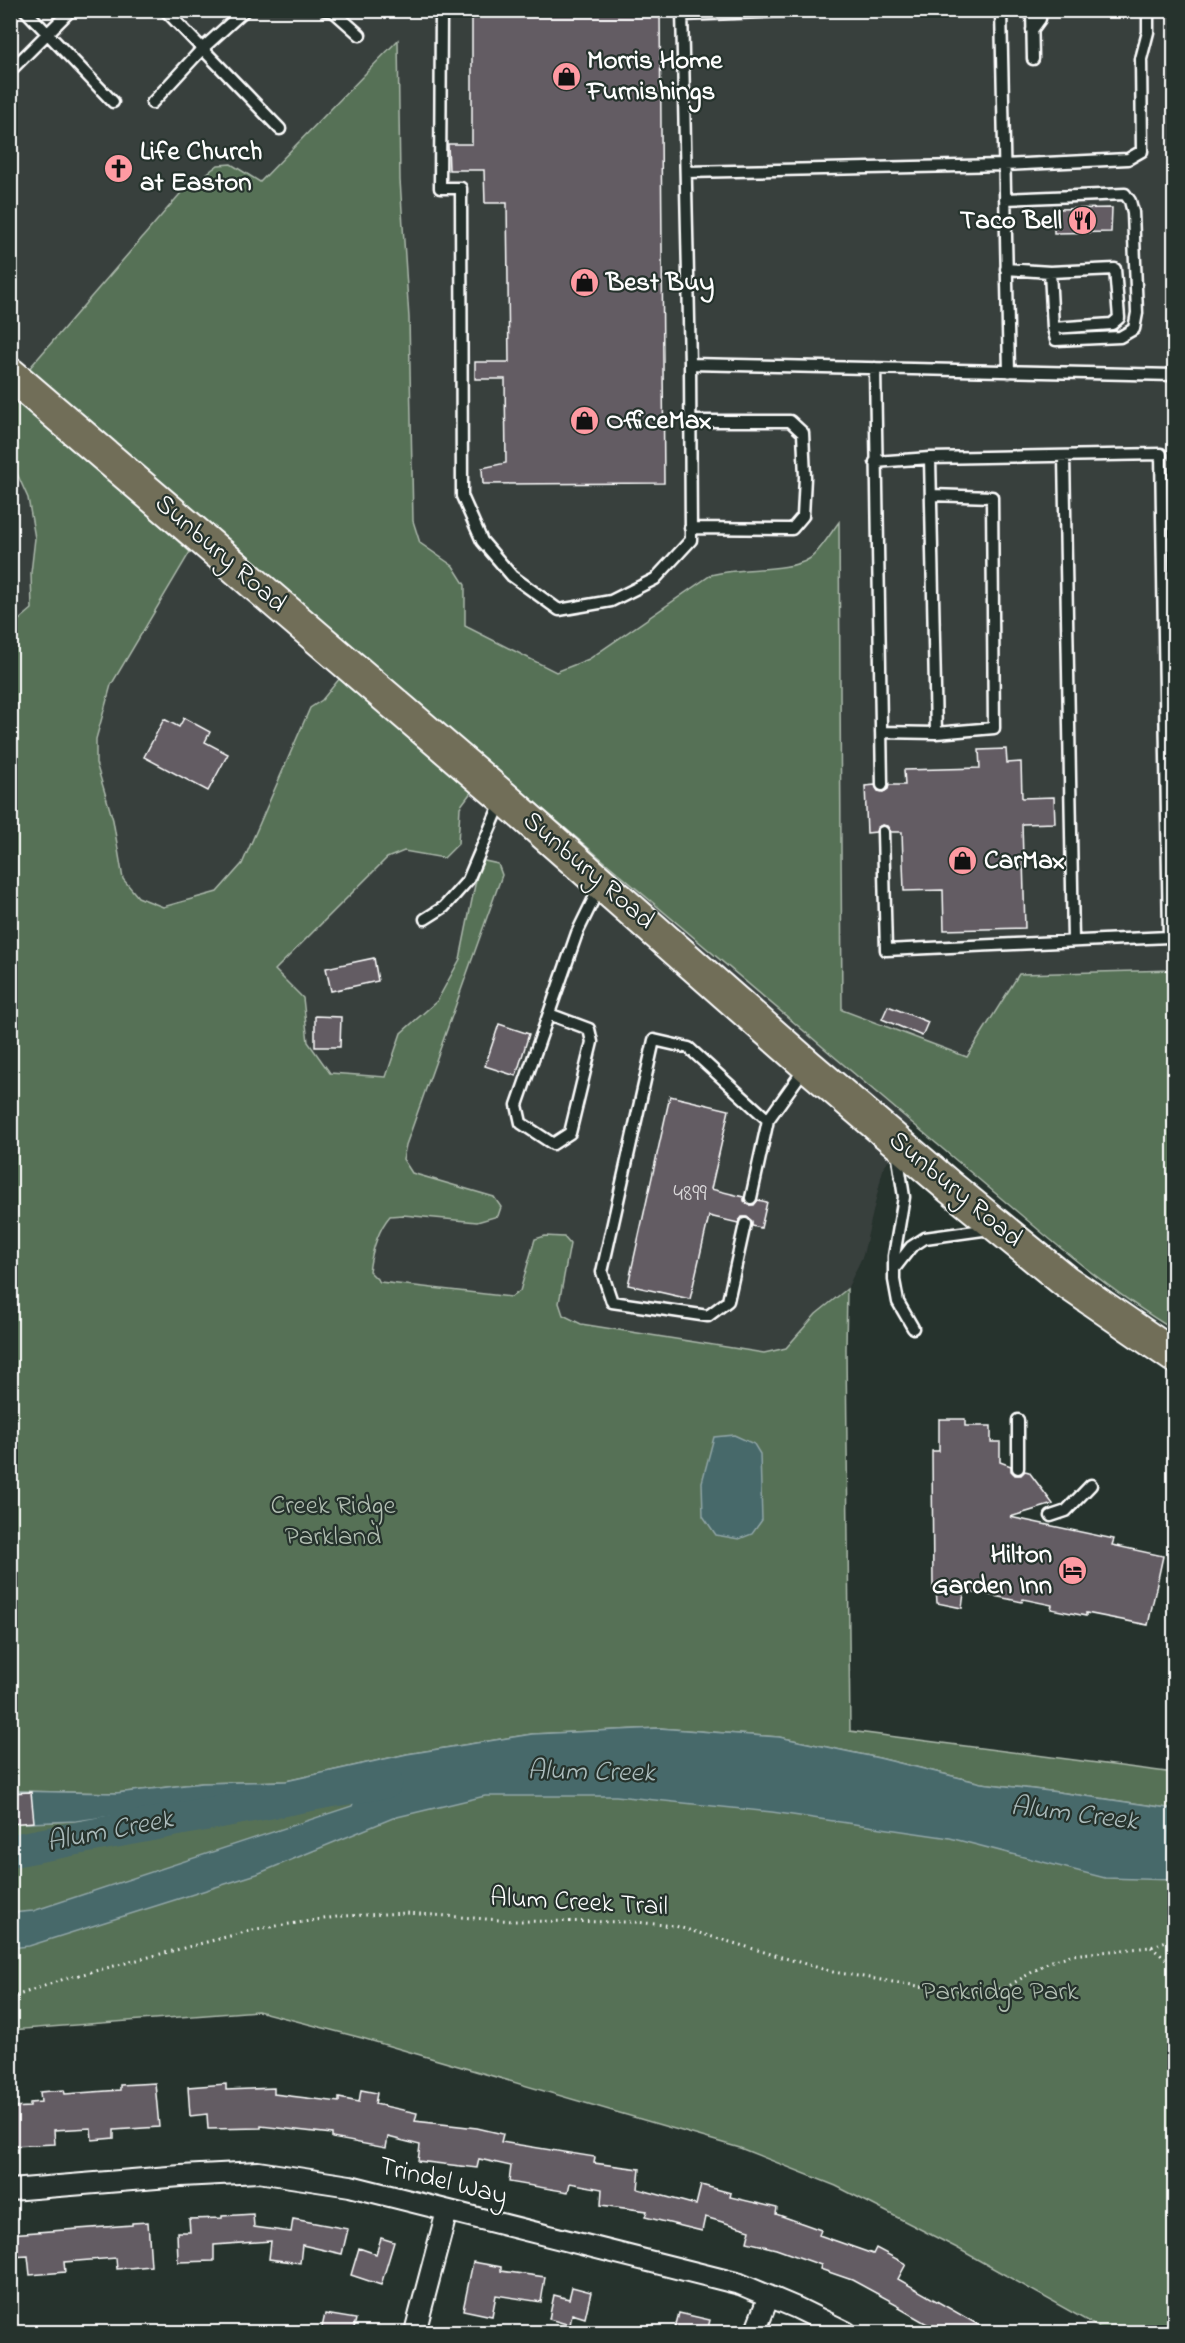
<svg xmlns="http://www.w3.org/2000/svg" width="1185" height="2343" font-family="'Indie Flower',sans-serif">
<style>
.built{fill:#383f3e}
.green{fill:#577157;stroke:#abb8ab;stroke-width:1.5}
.water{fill:#46696b;stroke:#90a5a6;stroke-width:1.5}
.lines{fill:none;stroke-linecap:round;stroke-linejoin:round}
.river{stroke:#46696b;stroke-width:33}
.building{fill:#635c64;stroke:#fff;stroke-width:1.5}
.service-casing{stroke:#fff;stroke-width:15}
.minor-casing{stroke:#fff;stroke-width:24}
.primary-casing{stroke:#fff;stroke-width:36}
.path{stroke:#fff;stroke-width:3;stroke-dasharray:1.5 4.5;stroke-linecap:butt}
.service{stroke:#26332d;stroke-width:10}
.minor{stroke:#26332d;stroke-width:20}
.primary{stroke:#716e59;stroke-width:32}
.labels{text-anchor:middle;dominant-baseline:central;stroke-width:4.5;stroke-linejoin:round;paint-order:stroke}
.number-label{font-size:24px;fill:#d8d6d8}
.poi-label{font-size:27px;font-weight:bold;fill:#fff;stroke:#26332d;text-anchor:start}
.street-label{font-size:27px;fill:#fff;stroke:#26332d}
.park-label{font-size:27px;fill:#b3bfb3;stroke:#26332d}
.water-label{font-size:28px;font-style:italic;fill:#acbcbc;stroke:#26332d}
</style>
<rect width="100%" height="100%" fill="#26332d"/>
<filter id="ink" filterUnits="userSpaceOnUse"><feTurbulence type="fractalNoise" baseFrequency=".0167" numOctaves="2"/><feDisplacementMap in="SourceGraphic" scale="12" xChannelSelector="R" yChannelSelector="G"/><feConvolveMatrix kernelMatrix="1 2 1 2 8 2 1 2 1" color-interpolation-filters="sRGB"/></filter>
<g filter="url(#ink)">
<path class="built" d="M11 11H1174V970L1019 975 967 1057 842 1010 839 523 809 559 784 566 724 571 589 659 556 672 465 627V585L453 566 420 543 413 521 409 318 400 180 398 40 260 182 231 164 180 194 11 388Z
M10 460 28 498 35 538 31 573 32 609 19 621 11 620Z
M205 528 360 654 322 700 310 708 242 864 217 892 163 907 138 897 123 879 113 820 96 763V739L111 685Z
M490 764 913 1122 883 1169 863 1255 847 1289 816 1314 786 1348 764 1353 581 1324 563 1315 559 1303 570 1245 535 1239 520 1291 511 1297 380 1282 369 1271 372 1253 383 1224 390 1216 494 1197 412 1173 403 1159 406 1145 502 875 480 860 460 959 437 1001 401 1033 386 1077 330 1073 308 1042 303 998 275 970 387 858 404 851 444 857 458 844 460 807Z"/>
<path class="green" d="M398 40 400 180 409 318 413 521 420 543 453 566 465 585V626L556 672 589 659 711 575C736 567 789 572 809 559 819 553 832 531 839 522L842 1010 967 1057 1019 974 1174 970V1330C1096 1283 1027 1219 957 1161L27 371 180 194 218 165 231 164 260 182Z
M11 391 190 552 111 685 96 739V763L113 820 123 879 138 897 163 907 217 892 242 864 310 708 322 700 340 678 472 791 460 807 458 844 444 858 404 851 387 858 275 970 303 998 308 1042 330 1073 386 1077 401 1033 437 1001 460 959 480 860 498 864 502 875 406 1145 403 1159 412 1173 494 1197 501 1207 498 1216 477 1222 403 1215 390 1216C377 1231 372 1251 369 1271L380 1282 511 1297 520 1291 535 1239 545 1236 564 1237 570 1244 559 1303 563 1315 581 1324 764 1353 786 1348 816 1314 847 1289 846 1349 850 1731 1174 1773V1809L1058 1792 981 1783 879 1758 779 1737 659 1728 532 1734 407 1754 286 1781 202 1783 117 1793 11 1791 10 620H19L32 609 31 573 35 538 28 498 11 460Z
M444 1774 1174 1837V2332H1107L957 2248 836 2186 740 2148 362 2038 258 2011 11 2030V1821C59 1826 109 1816 157 1810 218 1801 279 1794 340 1786L344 1789Z"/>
<path class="water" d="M734 1435 754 1444 760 1454 762 1520 752 1534 739 1539 716 1535 703 1516 702 1482 714 1437Z
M659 1728 779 1737 879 1758 981 1783 1058 1792 1174 1809V1880L1105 1878 950 1838 772 1812 616 1796H485L393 1818 257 1874 29 1946 11 1948V1913L33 1911 352 1806 354 1801 352 1793 340 1786 76 1821 30 1823 11 1821V1791L116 1793 202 1783 286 1781 407 1754 532 1734Z"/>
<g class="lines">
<path class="river" d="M10 1851 329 1791 386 1782"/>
</g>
<path class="building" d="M472 10H660L664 483 483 484 482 468 506 463 505 379H475V362H509L507 203H485L484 170H449L448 144H472Z
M1112 208 1111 232 1054 233V209Z
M184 718 210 732 205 742 228 754 208 791 144 757 164 719 179 727Z
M1006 749 1007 763 1021 762 1022 798 1054 797 1055 823 1022 824 1025 928 944 930 943 890 904 891 902 832H891L887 826 882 825 877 828 876 832 867 833 865 786 875 785 878 791 883 792 888 789 889 785H905L904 770 980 768 979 750Z
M374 958 378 981 331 991 326 968Z
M888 1006 928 1022 922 1036 882 1019Z
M315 1016 341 1017 340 1047H315Z
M499 1024 529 1034 516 1076 485 1066Z
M670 1096 729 1110 711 1189 744 1197V1201L749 1205H754L758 1200 767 1202 761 1228 752 1226V1221L747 1217H742L738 1223 709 1216 690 1299 628 1285Z
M939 1419H965V1426H991V1442H1000V1462L1011 1466V1471L1015 1475H1021L1025 1471 1029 1472 1053 1504 1010 1517 1114 1539 1112 1545 1163 1556 1148 1625 1086 1613V1616L1051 1609 1052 1605 1023 1599 1022 1602 980 1593H964L962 1608 937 1603 936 1589H933L932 1451H939Z
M31 1792 34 1822 10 1824V1793Z
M155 2083 159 2127 114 2130V2138L92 2140 91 2128 54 2130 55 2144 10 2146V2108L30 2107V2103L41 2102 40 2092 64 2090 65 2094 120 2090V2085Z
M226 2084V2090L274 2088V2094L339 2102V2098L359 2102 361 2090 377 2093 375 2104 417 2113 415 2121 477 2128 503 2134 501 2142 595 2157 594 2163 640 2169 638 2189 696 2205 701 2185 731 2193 730 2197 777 2208 776 2214 821 2230 819 2235 873 2254 876 2248 906 2264 898 2279 991 2332H941L899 2308 900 2306 852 2280 820 2269 821 2265 776 2249 747 2242 750 2230 705 2217 702 2231 645 2217 647 2211 601 2205 602 2189 570 2183 568 2192 509 2182 511 2166 479 2159 477 2168 418 2161 420 2145 388 2137 386 2148 332 2138V2134L261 2126V2128L208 2129 207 2114 190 2116 188 2087Z
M253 2214 254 2227 291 2232 293 2219 348 2229 342 2254 302 2245 300 2263 269 2259 271 2241 214 2245V2261L178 2262 177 2232H190L189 2219 222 2218V2216Z
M148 2222 151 2266 117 2269 116 2258 64 2262 65 2272 30 2275 28 2256 10 2257V2234L132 2225V2223Z
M381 2238 394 2242 381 2285 351 2275 359 2248 376 2254Z
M473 2262 501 2267V2271L545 2277 541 2302 496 2295 492 2316 463 2310Z
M572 2287 591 2292 585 2318 572 2314 570 2325 549 2319 554 2295 569 2299Z
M679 2313 710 2320 707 2332H674Z
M325 2314 356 2319 353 2332H321Z"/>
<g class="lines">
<defs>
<path id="service" d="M25 10 113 102
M165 10 280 129
M325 10 333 11 360 35
M441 10 440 188H461L462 496 482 541 512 576 559 610 611 601 655 579 691 540 690 364 682 10
M1001 10 1009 372
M1032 10 1033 59
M682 15 814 10
M1032 30 1040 19V10
M10 71 71 10
M152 103 202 49 245 10
M686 172 1004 165 1128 159 1142 151 1141 59 1148 32V10
M1005 199 1125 194 1130 201 1133 212 1137 313 1134 329 1120 337 1056 340 1053 328
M1006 269 1050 272 1115 269 1119 318 1112 324 1053 328 1050 272
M690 364 1174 375
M875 368 882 785
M690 421H790L803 433 805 477 803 516 792 529 690 528
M1064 456 1073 940
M930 458 936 733
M875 462 930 458 1161 454 1169 937 886 950 883 832
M881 732 936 733 994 728 992 497 931 495
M425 919 444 907 468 880 502 800
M549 1014 589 1029 592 1042 570 1133 553 1144 521 1123 517 1105 577 933 600 886
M897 1152 904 1197 894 1256V1280L898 1302 913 1328
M751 1198 768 1120
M745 1224 728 1301 708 1316 612 1302 602 1272 654 1040 689 1048 768 1120 805 1068
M894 1269 911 1247 925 1238 990 1229
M1018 1420V1468
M1051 1516 1066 1511 1091 1485"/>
<path id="minor" d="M10 2190 181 2176 258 2172 350 2186 740 2284 797 2308 846 2332
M415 2332 447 2211
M755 2332 769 2296"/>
<path id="primary" d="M10 374 503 797 807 1065 951 1188 1065 1281 1174 1356"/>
</defs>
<use href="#service" class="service-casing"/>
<use href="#minor" class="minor-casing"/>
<use href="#primary" class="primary-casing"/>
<path class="path" d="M1151 1947 1174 1966
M10 1998 64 1979 257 1929 343 1916 407 1913 513 1921 635 1922 675 1926 833 1972 936 1989 983 1991 1007 1987 1049 1962 1071 1955 1151 1947 1174 1938"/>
<use href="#service" class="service"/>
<use href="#minor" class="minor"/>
<use href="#primary" class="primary"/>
</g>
</g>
<defs>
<symbol id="shop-disc" viewBox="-11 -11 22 22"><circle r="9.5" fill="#ff9aa2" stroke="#26332d"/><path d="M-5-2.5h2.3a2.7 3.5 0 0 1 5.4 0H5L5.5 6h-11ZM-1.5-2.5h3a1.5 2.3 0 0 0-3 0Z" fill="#111"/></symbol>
<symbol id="church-disc" viewBox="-11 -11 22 22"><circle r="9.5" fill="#ff9aa2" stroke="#26332d"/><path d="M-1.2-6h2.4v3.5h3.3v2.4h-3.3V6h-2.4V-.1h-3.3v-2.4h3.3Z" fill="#111"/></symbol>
<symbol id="restaurant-disc" viewBox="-11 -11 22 22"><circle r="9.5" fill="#ff9aa2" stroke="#26332d"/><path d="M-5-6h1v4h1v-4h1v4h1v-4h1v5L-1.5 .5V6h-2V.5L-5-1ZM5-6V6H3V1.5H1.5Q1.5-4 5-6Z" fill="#111"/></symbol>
<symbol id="hotel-disc" viewBox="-11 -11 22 22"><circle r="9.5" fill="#ff9aa2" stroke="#26332d"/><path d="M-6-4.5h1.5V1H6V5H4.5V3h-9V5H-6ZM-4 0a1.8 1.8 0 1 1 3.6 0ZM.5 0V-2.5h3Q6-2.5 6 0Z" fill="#111"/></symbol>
</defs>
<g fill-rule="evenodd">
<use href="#shop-disc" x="550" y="60" width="33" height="33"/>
<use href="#church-disc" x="102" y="152" width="33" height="33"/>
<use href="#restaurant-disc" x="1066" y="204" width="33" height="33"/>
<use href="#shop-disc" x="568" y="266" width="33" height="33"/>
<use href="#shop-disc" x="568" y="404" width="33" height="33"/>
<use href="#shop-disc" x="946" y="844" width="33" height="33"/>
<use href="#hotel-disc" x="1056" y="1554" width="33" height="33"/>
</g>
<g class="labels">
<g class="number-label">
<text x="690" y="1194">4899</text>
</g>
<g class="poi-label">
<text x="587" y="61">Morris Home<tspan x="587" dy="31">Furnishings</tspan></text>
<text x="140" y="152">Life Church<tspan x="140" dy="31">at Easton</tspan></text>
<text x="1062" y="221" text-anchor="end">Taco Bell</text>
<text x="606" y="283">Best Buy</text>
<text x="606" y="421">OfficeMax</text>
<text x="984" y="861">CarMax</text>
<text x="1052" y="1555" text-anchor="end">Hilton<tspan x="1052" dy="31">Garden Inn</tspan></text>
</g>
<g class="street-label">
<text transform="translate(220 554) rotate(41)">Sunbury Road</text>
<text transform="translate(588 871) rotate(41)">Sunbury Road</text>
<text transform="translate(955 1190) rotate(40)">Sunbury Road</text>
<text transform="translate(579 1903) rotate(3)">Alum Creek Trail</text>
<text transform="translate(443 2182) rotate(14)">Trindel Way</text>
</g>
<g class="park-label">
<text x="333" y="1506">Creek Ridge<tspan x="333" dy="31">Parkland</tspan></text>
<text x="1000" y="1992">Parkridge Park</text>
</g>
<g class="water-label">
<text transform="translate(591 1773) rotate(1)">Alum Creek</text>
<text transform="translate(1074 1815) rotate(7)">Alum Creek</text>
<text transform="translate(110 1832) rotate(-11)">Alum Creek</text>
</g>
</g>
<rect width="1185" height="2343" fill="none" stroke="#26332d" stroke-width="36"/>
<rect x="18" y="18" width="1149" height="2307" fill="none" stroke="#fff" stroke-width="2" filter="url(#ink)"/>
</svg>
